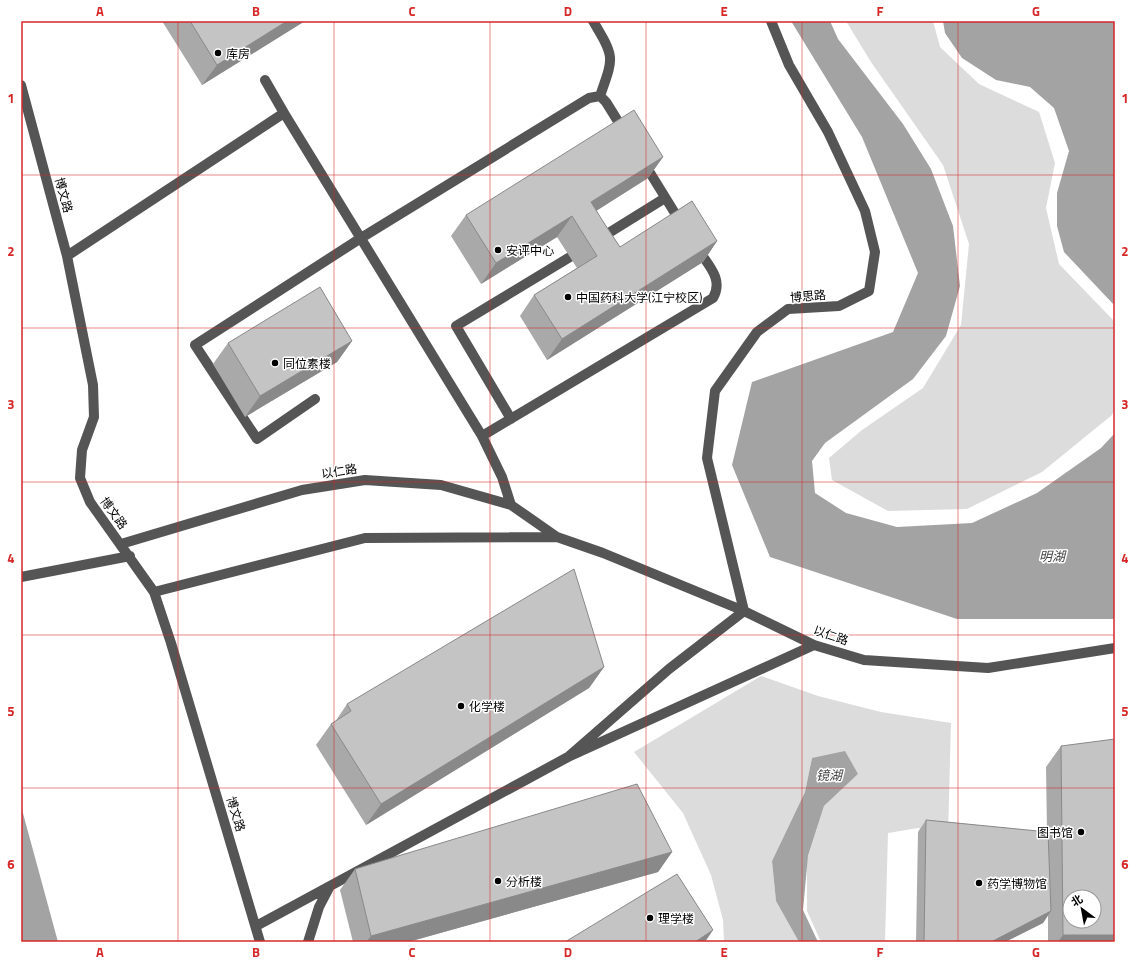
<svg xmlns="http://www.w3.org/2000/svg" width="1136" height="963" font-family="'Titillium Web','Noto Sans SC',sans-serif">
<style>
.green{fill:#dcdcdc}
.water{fill:#a3a3a3}
.lines{fill:none;stroke-linecap:round;stroke-linejoin:round}
.minor{stroke:#555;stroke-width:10}
.wall{fill:#a9a9a9}
.shaded-wall{fill:#898989}
.building{fill:#c4c4c4;stroke:#898989;fill-rule:evenodd}
.grid{fill:none;stroke:#d62828;stroke-width:1;stroke-opacity:0.55}
.poi-dot{fill:#000;stroke:#fff;stroke-width:1.5}
.labels{text-anchor:middle;dominant-baseline:central;stroke-width:3;stroke-linejoin:round;paint-order:stroke}
.poi-label{font-size:12px;fill:#000;stroke:#fff;text-anchor:start}
.street-label{font-size:12px;fill:#000;stroke:#fff}
.water-label{font-size:13px;font-style:italic;fill:#444;stroke:#fff}
.neatline{fill:none;stroke:#d62828;stroke-width:1.5}
.grid-label{font-size:13px;text-anchor:middle;font-weight:bold;fill:#d62828}
</style>
<rect width="100%" height="100%" fill="#fff"/>
<path class="green" d="M846 21H933L940 47 979 84 1039 112 1055 163 1046 208 1059 264 1115 322V408L1112 415 1042 472 967 509 888 511 832 480 829 458 862 430 923 388 961 325 969 244 943 165 871 62Z
M761 676 818 696 881 712 951 723 948 836 918 828 888 833 885 942H821L807 911V860L824 806 858 774 812 758 805 792 772 861 776 901 799 942H724L723 920 711 875 683 813 634 752Z"/>
<path class="water" d="M791 21H830L838 39 903 124 931 169 953 226 960 286 946 336 913 379 825 443 812 461 815 493 846 513 897 527 972 523 1037 493 1101 448 1115 433V619H957L770 557 732 465 752 382 893 332 918 273 862 137Z
M943 21H1115V306L1064 252 1057 226V193L1069 151 1054 108 1030 87 996 80 962 58 945 33Z
M845 751 858 774 824 806 808 856 803 910 818 942H799L776 901 772 861 805 792 812 758Z
M21 806 58 942H21Z"/>
<g class="lines">
<path class="minor" d="M593 21C615 58 614 56 600 96
M265 80 284 113
M21 85 67 256 93 385 94 417 82 450 80 478 90 502 154 592 171 643 260 942
M644 163 681 223
M599 239 665 198
M67 256 284 113 482 436 502 477 511 505
M315 399 257 439 195 345 361 238 589 98 600 96 606 102 624 131
M511 419 456 326 570 257
M482 436 713 298C724 279 708 265 697 248
M557 537 603 553 744 611 814 645 864 660 988 668 1115 648
M121 544 302 490 365 480 441 485 511 505 557 537 365 538 154 592
M21 577 130 556
M568 757 669 669 744 611 707 458 715 391 757 332 788 309 839 306 869 291 875 252 865 211 828 132 789 65 771 21
M256 926 568 757 814 645
M308 942 319 907 330 886"/>
</g>
<path class="wall" d="M162 21H305L202 85Z
M663 157 648 178 596 211 620 247 717 241 703 262 547 360 520 316 534 295 577 268 557 237 481 284 451 236 466 215Z
M352 341 337 362 245 417 213 364 228 343Z
M604 667 589 688 366 825 316 745 331 724 335 722 347 704Z
M1061 746 1115 942H1048V915L1043 923 1005 942H916L918 832 926 820 1047 832 1046 767Z
M672 852 658 872 408 942H353L340 890 355 869Z"/>
<path class="shaded-wall" d="M287 21H305L202 85 217 65Z
M663 157 648 178 577 223 591 202Z
M572 216 557 237 481 284 496 263Z
M717 241 703 262 547 360 562 339Z
M352 341 337 362 245 417 260 396Z
M604 667 589 688 366 825 381 804Z
M672 852 658 872 408 942H366L371 936Z
M1051 911 1043 923 1005 942H991Z
M713 930 705 942H695Z
M1063 935H1115V942H1058Z"/>
<path class="building" d="M190 21H287L217 65Z
M634 110 663 157 591 202 604 223 620 247 692 201 717 241 562 339 534 295 597 256 572 216 496 263 466 215Z
M320 287 352 341 260 396 228 343Z
M574 569 604 667 381 804 331 724 351 711 347 704Z
M1115 739V935H1063L1061 746ZM1070 897H1094V921H1070Z
M637 784 672 852 371 936 355 869Z
M926 820 1048 832 1051 911 991 942H924Z
M677 874 713 930 695 942H565Z"/>
<path class="grid" d="M178 21V942M334 21V942M490 21V942M646 21V942M802 21V942M958 21V942M21 175H1115M21 328H1115M21 482H1115M21 635H1115M21 788H1115"/>
<g class="poi-dot">
<circle cx="218" cy="53" r="4"/>
<circle cx="498" cy="250" r="4"/>
<circle cx="568" cy="297" r="4"/>
<circle cx="275" cy="363" r="4"/>
<circle cx="461" cy="706" r="4"/>
<circle cx="1081" cy="832" r="4"/>
<circle cx="498" cy="881" r="4"/>
<circle cx="979" cy="883" r="4"/>
<circle cx="650" cy="918" r="4"/>
</g>
<g class="labels">
<g class="poi-label">
<text x="226" y="53">库房</text>
<text x="506" y="250">安评中心</text>
<text x="576" y="297">中国药科大学(江宁校区)</text>
<text x="283" y="363">同位素楼</text>
<text x="469" y="706">化学楼</text>
<text x="1073" y="832" text-anchor="end">图书馆</text>
<text x="506" y="881">分析楼</text>
<text x="987" y="883">药学博物馆</text>
<text x="658" y="918">理学楼</text>
</g>
<g class="street-label">
<text transform="translate(64 195) rotate(75)">博文路</text>
<text transform="translate(808 296) rotate(-5)">博思路</text>
<text transform="translate(339 471) rotate(-9)">以仁路</text>
<text transform="translate(114 513) rotate(54)">博文路</text>
<text transform="translate(831 635) rotate(19)">以仁路</text>
<text transform="translate(236 814) rotate(73)">博文路</text>
</g>
<g class="water-label">
<text x="1052" y="556">明湖</text>
<text x="829" y="775">镜湖</text>
</g>
</g>
<rect width="1136" height="963" fill="none" stroke="#ffffff" stroke-width="44"/>
<g transform="translate(1082 909) rotate(328)"><circle r="19" fill="#ffffff" stroke="#999999"/>
<path d="M0-3L7 15L0 10L-7 15Z" fill="#000000"/>
<text y="-6" font-size="11" font-weight="bold" text-anchor="middle" fill="#000000">北</text>
</g>
<rect x="22" y="22" width="1092" height="919" class="neatline"/>
<g class="grid-label">
<text x="100" y="16">A</text>
<text x="256" y="16">B</text>
<text x="412" y="16">C</text>
<text x="568" y="16">D</text>
<text x="724" y="16">E</text>
<text x="880" y="16">F</text>
<text x="1036" y="16">G</text>
<text x="11" y="103">1</text>
<text x="1125" y="103">1</text>
<text x="11" y="256">2</text>
<text x="1125" y="256">2</text>
<text x="11" y="409">3</text>
<text x="1125" y="409">3</text>
<text x="11" y="563">4</text>
<text x="1125" y="563">4</text>
<text x="11" y="716">5</text>
<text x="1125" y="716">5</text>
<text x="11" y="869">6</text>
<text x="1125" y="869">6</text>
<text x="100" y="957">A</text>
<text x="256" y="957">B</text>
<text x="412" y="957">C</text>
<text x="568" y="957">D</text>
<text x="724" y="957">E</text>
<text x="880" y="957">F</text>
<text x="1036" y="957">G</text>
</g>
</svg>
